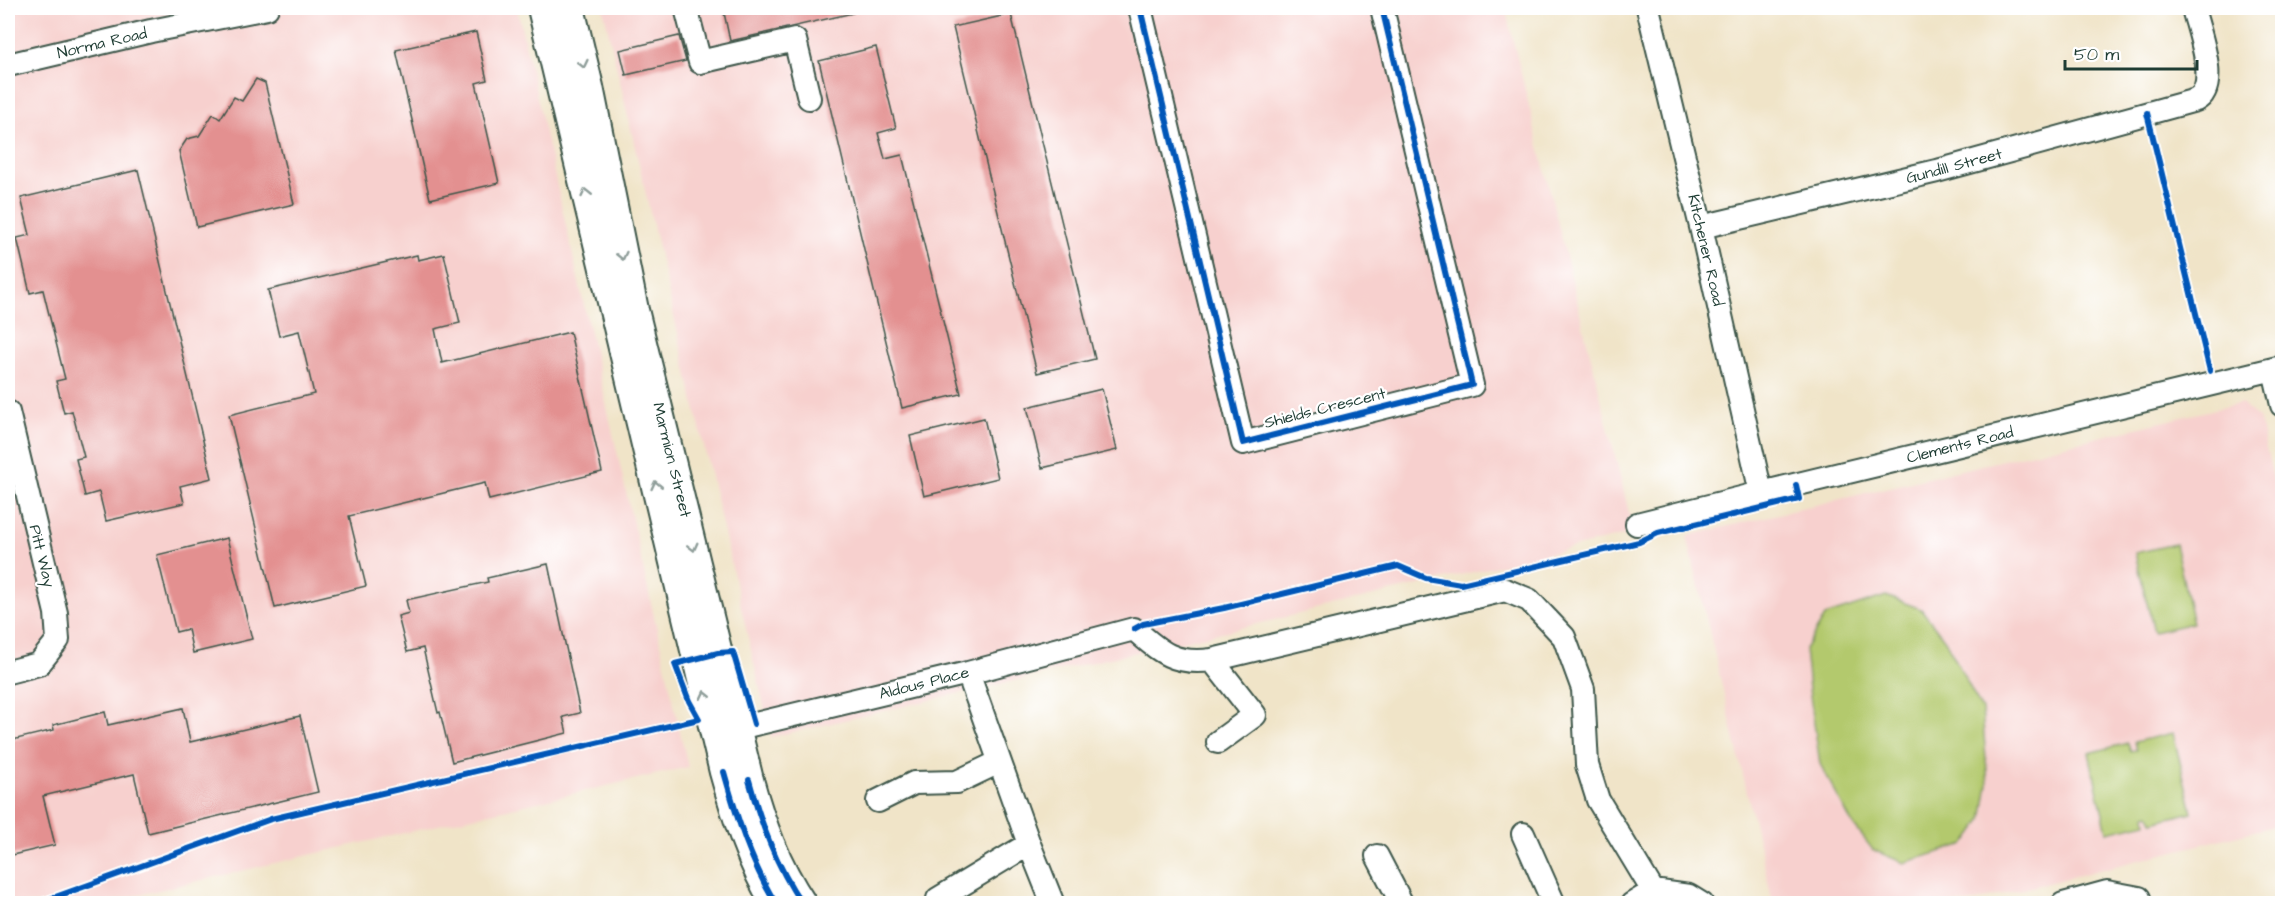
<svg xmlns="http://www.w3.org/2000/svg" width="2290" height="911" font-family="'Architects Daughter',sans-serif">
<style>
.built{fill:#f7d0ce}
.green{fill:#b3c96d;stroke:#698350;stroke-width:1.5}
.building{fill:#e39090}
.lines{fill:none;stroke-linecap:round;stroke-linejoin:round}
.minor-casing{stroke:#3e564a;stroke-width:26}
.major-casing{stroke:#3e564a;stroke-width:32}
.minor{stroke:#fff;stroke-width:22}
.major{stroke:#fff;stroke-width:28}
.cycleway-casing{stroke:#fff;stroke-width:10}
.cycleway{stroke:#0057b8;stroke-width:6}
.oneway{stroke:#8f9e9a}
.labels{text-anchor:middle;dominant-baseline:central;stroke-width:4.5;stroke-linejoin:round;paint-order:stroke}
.street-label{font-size:16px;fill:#1f3d34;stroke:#fff}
</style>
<rect width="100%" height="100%" fill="#fff"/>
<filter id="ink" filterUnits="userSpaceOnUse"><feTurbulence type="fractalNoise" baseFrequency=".0167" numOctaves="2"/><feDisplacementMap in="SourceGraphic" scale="12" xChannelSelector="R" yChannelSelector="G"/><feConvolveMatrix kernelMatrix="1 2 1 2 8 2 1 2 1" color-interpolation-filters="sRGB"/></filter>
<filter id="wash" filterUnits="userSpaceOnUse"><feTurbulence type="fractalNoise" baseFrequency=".008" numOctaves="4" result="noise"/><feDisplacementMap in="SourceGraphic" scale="24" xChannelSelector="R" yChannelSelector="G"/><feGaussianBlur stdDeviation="1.35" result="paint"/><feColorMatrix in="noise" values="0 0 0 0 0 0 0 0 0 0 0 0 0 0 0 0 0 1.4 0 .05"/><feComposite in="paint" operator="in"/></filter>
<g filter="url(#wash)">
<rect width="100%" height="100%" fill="#f0e4c8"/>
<path class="built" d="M8 8H517L688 767 103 903H8Z
M603 8H1505L1634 533 1236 629 771 737Z
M2241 403 2259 418 2282 516V824L1968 903H1773L1687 536Z"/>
<path class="green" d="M2175 544 2193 623 2154 632 2135 553Z
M1886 596 1921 609 1945 640 1982 710 1988 784 1982 820 1965 844 1904 863 1873 850 1852 823 1820 764 1809 689 1805 649 1825 616Z
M2173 733 2192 812 2153 822 2150 814 2146 815 2147 823 2107 832 2089 753 2128 743 2131 751 2136 750 2134 742Z"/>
<g id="blocks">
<path class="building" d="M723 8H853V13L730 41Z
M1011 14 1095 359 1037 373 953 27Z
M476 32 487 80 476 83 499 183 430 199 396 50Z
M679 36 686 61 626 75 620 50Z
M876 47 896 128 878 133 885 159 902 155 961 394 902 408 819 61Z
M256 79 265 83 294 204 197 227 179 151 187 139 199 136 213 114 220 119 234 97 242 101Z
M138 170 212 478 180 486 184 503 106 521 99 492 85 496 76 459 84 457 72 411 64 413 56 381 65 379 43 290 30 293 17 238 30 235 21 198Z
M444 254 460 323 435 329 442 363 570 332 602 472 489 500 485 483 349 516 366 586 275 608 229 415 314 394 299 331 279 336 268 290 417 255 418 260Z
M1102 389 1117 450 1042 468 1027 407Z
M984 418 998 478 924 496 910 436Z
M227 538 252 639 193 653 188 629 176 632 157 555Z
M548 564 580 713 563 717 567 733 452 762 440 712 438 713 423 648 407 652 398 616 409 613 406 600 488 582 487 578Z
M183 708 190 742 300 716 318 792 148 833 134 774 43 796 55 845 8 856V741L54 730 53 725 105 712 108 725Z"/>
</g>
</g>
<g filter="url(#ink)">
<use href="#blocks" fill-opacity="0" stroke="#3e564a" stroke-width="1.5"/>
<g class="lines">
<defs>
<path id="minor" d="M686 8 700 62 795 40 809 98
M1140 8 1243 443 1472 385 1382 8
M1648 8 1701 227 1761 493
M8 65 151 31 267 8
M1701 227 1937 171 2196 100C2221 87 2198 30 2193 8
M2274 370 2282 405
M8 412 56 613 58 640 39 664 8 672
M1637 524 1761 493 2282 367
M1212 660 1255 715 1218 742
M968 673 1029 844 1053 904
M722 732 968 673 1134 629C1161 653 1175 665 1212 660L1505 590 1529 600 1564 637 1583 689 1587 765 1598 800 1653 891 1689 896 1702 904
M878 801 914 783 957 782 999 762
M1523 834 1554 904
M1377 856 1402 904
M938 899 1029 844
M1632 904 1653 891
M2063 904 2107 892 2139 898"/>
<path id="major" d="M542 8 724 772C737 818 751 863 776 904
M570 8 589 87 634 310 749 780C761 824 776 865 802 904"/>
</defs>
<use href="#minor" class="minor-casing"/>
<use href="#major" class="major-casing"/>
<use href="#minor" class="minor"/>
<use href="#major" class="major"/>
<defs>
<path id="cycleway" d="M1140 8 1243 443 1472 385 1382 8
M2147 113 2210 371
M1134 629 1143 624 1224 608 1398 566 1426 578 1461 584 1639 542 1658 533 1799 499 1796 485
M724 772C737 818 751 863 776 904
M749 780C761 824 776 865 802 904
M36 904 271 819 699 719 689 701 675 664 718 653 733 652 754 724"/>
</defs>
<use href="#cycleway" class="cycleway-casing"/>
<use href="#cycleway" class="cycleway"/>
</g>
<defs><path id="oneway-chevron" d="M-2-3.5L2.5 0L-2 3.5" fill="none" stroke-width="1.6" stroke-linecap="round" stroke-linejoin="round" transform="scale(1.5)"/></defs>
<g class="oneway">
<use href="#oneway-chevron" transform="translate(583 64) rotate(77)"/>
<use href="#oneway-chevron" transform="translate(586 193) rotate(-103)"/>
<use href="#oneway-chevron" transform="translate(622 256) rotate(77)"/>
<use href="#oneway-chevron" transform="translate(656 485) rotate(-103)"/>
<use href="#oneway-chevron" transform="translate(693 547) rotate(76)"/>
<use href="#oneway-chevron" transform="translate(705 695) rotate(-103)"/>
</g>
</g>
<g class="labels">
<g class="street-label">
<text transform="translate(102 43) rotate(-13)">Norma Road</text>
<text transform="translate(1954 166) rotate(-15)">Gundill Street</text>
<text transform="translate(1706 250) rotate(77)">Kitchener Road</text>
<text transform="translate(1325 408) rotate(-14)">Shields Crescent</text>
<text transform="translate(1960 445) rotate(-14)">Clements Road</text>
<text transform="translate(672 460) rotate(76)">Marmion Street</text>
<text transform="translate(42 556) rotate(76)">Pitt Way</text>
<text transform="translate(924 683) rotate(-14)">Aldous Place</text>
</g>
</g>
<rect width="2290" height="911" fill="none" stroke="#fff" stroke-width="30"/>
<path d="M2065 60v9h132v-9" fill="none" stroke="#1f3d34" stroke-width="3"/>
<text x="2074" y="60" font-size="18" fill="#1f3d34" stroke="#ffffff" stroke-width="4.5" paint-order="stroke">50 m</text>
</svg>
